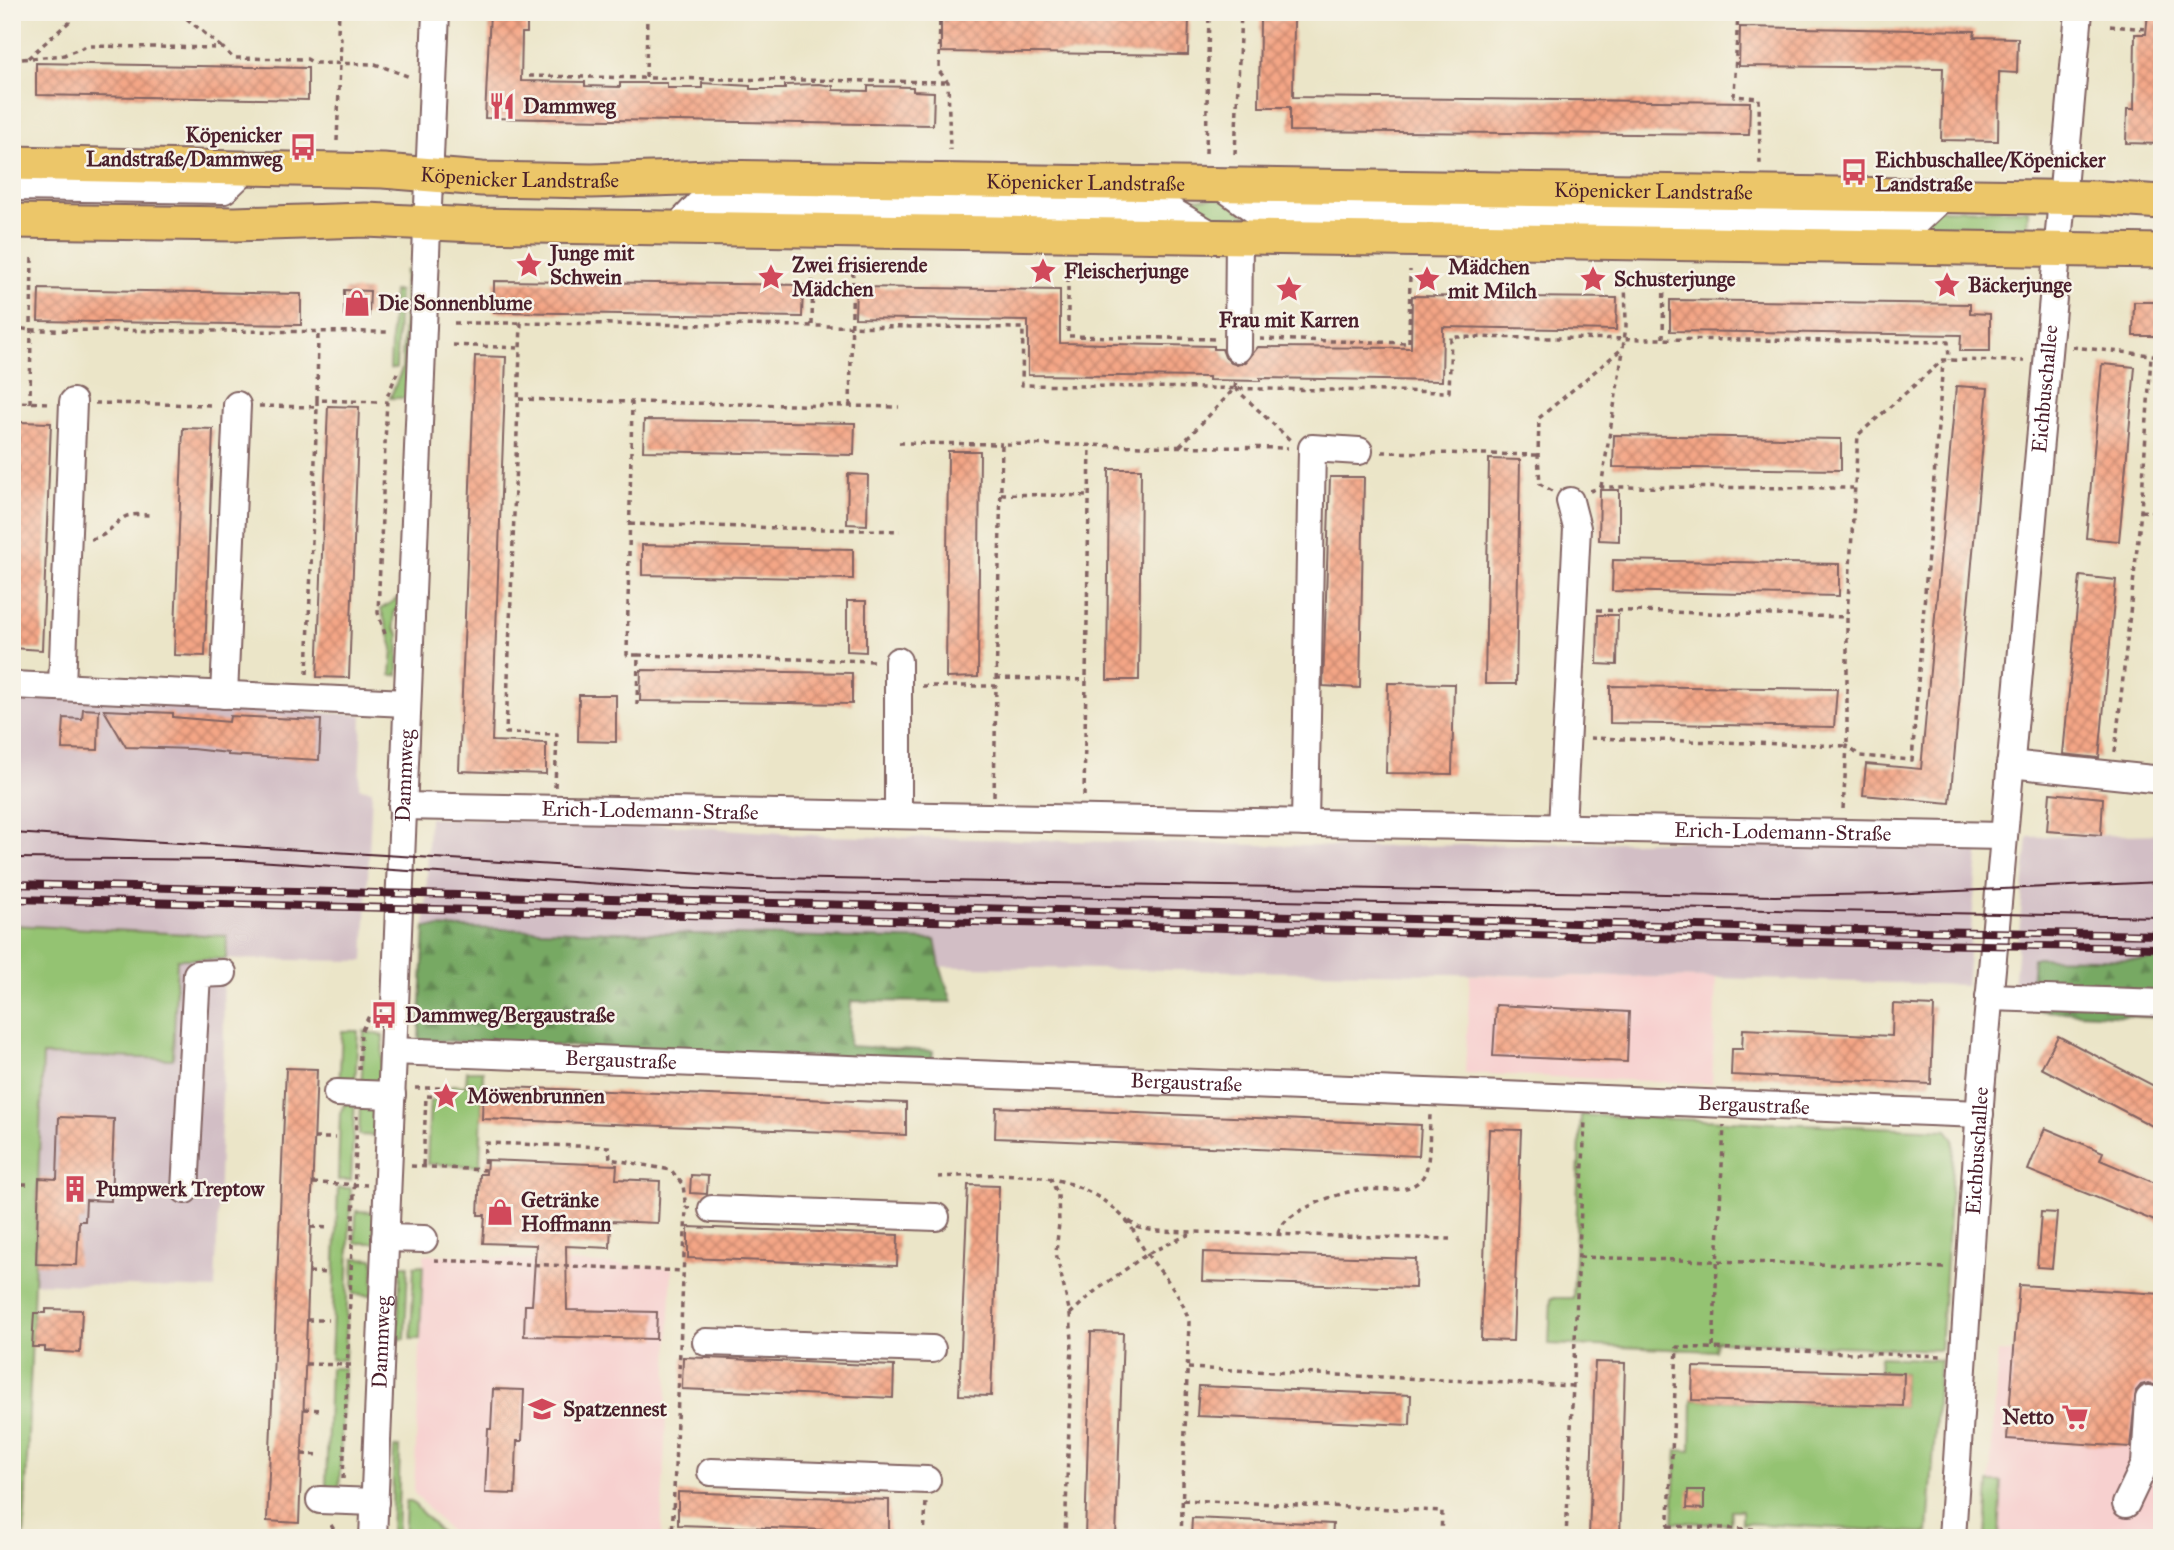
<svg xmlns="http://www.w3.org/2000/svg" width="2174" height="1550" font-family="'IM FELL Great Primer',serif">
<style>
.built{fill:#f7d0cf}
.industrial{fill:#d2bec5}
.green{fill:#94c372;stroke:#6f714e;stroke-width:2}
.forest{fill:url(#forest-firs);stroke:#606448;stroke-width:2}
.building{fill:url(#building-cross-hatch)}
.lines{fill:none;stroke-linecap:round;stroke-linejoin:round}
.minor-casing{stroke:#826462;stroke-width:30}
.major-casing{stroke:#826462;stroke-width:37}
.path{stroke:#826462;stroke-width:3.5;stroke-dasharray:5 5;stroke-linecap:butt}
.minor{stroke:#fff;stroke-width:26}
.major{stroke:#ecc669;stroke-width:33}
.tram{stroke:#4a1f2b;stroke-width:2}
.rail-casing{stroke:#4a1f2b;stroke-width:8}
.rail{stroke:#f7f3e8;stroke-width:5;stroke-dasharray:16;stroke-linecap:butt}
.labels{text-anchor:middle;dominant-baseline:central;stroke-width:5;stroke-linejoin:round;paint-order:stroke}
.poi-label{font-size:21px;font-weight:bold;fill:#4a1f2b;stroke:#f7f3e8;text-anchor:start}
.street-label{font-size:21px;fill:#4a1f2b;stroke:#f7f3e8}
</style>
<defs>
<pattern id="forest-firs" width="22" height="20" patternUnits="userSpaceOnUse" patternTransform="scale(1.75)"><rect width="22" height="20" fill="#77a964"/><path d="M5 1l3.5 6h-7zM16 11l3.5 6h-7z" fill="#648953"/></pattern>
<pattern id="building-cross-hatch" width="8" height="8" patternUnits="userSpaceOnUse" patternTransform="scale(1.75)"><rect width="8" height="8" fill="#f4a686"/><path d="M0 0l8 8M0 8l8-8" fill="none" stroke="#c8876e"/></pattern>
</defs>
<rect width="100%" height="100%" fill="#f7f3e8"/>
<filter id="ink" filterUnits="userSpaceOnUse"><feTurbulence type="fractalNoise" baseFrequency=".0143" numOctaves="2"/><feDisplacementMap in="SourceGraphic" scale="14" xChannelSelector="R" yChannelSelector="G"/><feConvolveMatrix kernelMatrix="1 2 1 2 8 2 1 2 1" color-interpolation-filters="sRGB"/></filter>
<filter id="wash" filterUnits="userSpaceOnUse"><feTurbulence type="fractalNoise" baseFrequency=".00686" numOctaves="4" result="noise"/><feDisplacementMap in="SourceGraphic" scale="28" xChannelSelector="R" yChannelSelector="G"/><feGaussianBlur stdDeviation="1.57" result="paint"/><feColorMatrix in="noise" values="0 0 0 0 0 0 0 0 0 0 0 0 0 0 0 0 0 1.4 0 .05"/><feComposite in="paint" operator="in"/></filter>
<g filter="url(#wash)">
<rect width="100%" height="100%" fill="#ebe5c8"/>
<path class="built" d="M1470 975 1716 978 1712 1084 1465 1073Z
M424 1254 672 1268 661 1538H570L450 1532 414 1493Z
M1998 1352 2162 1364V1517L2149 1538H1986Z"/>
<path class="industrial" d="M12 696 362 715 359 788 372 790 364 961 226 959 223 973 224 1041 215 1289 34 1283 43 1054 173 1059 177 958 226 959 227 937 12 925Z
M429 818 614 821 825 836 1359 847 1734 840 1979 844 1966 985 1716 978 424 959Z
M2162 834V992L2014 987 2028 837Z"/>
<path class="green" d="M1224 197 1256 224 1206 223 1173 200Z
M1937 209 2028 210 2027 236 1913 234Z
M410 270 408 398H390L402 369 405 271Z
M393 291H399L396 369H390Z
M401 596V605L394 612V628L399 634 398 675H391L393 648 381 609Z
M12 925 227 936 226 959H177L173 1059 43 1055 24 1538H12Z
M342 1031H358L355 1089H339Z
M364 1031 383 1036 381 1087 361 1090Z
M467 1071H483L480 1166 427 1164 430 1100 450 1101 451 1085 466 1086Z
M355 1099 351 1180H338L340 1113 344 1105Z
M360 1099 380 1103 379 1136 359 1135Z
M1581 1115 1947 1130 1954 1139 1940 1350 1716 1341 1715 1351 1549 1344 1551 1298H1573Z
M338 1188H351L345 1360 331 1359Z
M356 1211 376 1212 375 1243H355Z
M354 1258 374 1259 373 1295 353 1294Z
M401 1265H408L405 1339H397Z
M423 1265 420 1339H411L414 1266Z
M1880 1357 1940 1360 1928 1533 1742 1523V1510H1731L1730 1524 1673 1522 1677 1450 1691 1451 1692 1400 1903 1406 1904 1373 1879 1372Z
M330 1368H344L339 1495 328 1490 326 1485Z
M400 1447 397 1538H391L394 1448Z
M1989 1482H2002L1999 1538H1986Z
M406 1501H411L446 1538H404Z"/>
<path class="forest" d="M425 927 935 940 940 966 952 1002 851 1001 849 1046 933 1051 932 1062 424 1040 419 1039Z
M2033 958 2162 960V1018L2029 1010Z"/>
<g id="blocks">
<path class="building" d="M490 12H527V33H522L521 81 585 82V86L620 87V83H667V88H702V83L750 86V89H785V85L819 84 833 86V90L868 91V86L913 87V91L934 92 933 125 485 118Z
M2148 12H2162V144L2126 143 2127 109H2134L2135 34H2146Z
M941 14 1189 18 1188 55 941 52Z
M1260 20H1294L1293 97 1750 102 1749 135 1290 131V107H1259Z
M1740 27 1975 31 1974 37 2018 38 2017 73 1999 72 1998 141 1941 140 1943 68 1739 66Z
M36 63 308 68V100L36 95Z
M494 281 803 285 802 317 494 312Z
M856 287 1060 290V343L1214 346V349H1222L1225 357 1231 363 1237 365 1246 362 1258 347 1411 348 1412 296 1617 298 1616 330 1443 327 1442 381 1260 378V381L1209 380V377L1028 375V321L855 318Z
M39 289 301 294V325L38 321Z
M344 290 370 291 369 316 344 315Z
M1670 300 1970 304V313L1990 314V351H1960L1961 335 1670 331Z
M2134 302H2162V336H2133Z
M475 356 506 357 492 741 546 743V774L459 771Z
M2102 364 2135 367 2119 541 2086 538Z
M1956 386 1988 388 1950 803 1863 795 1866 764 1921 769Z
M328 406 359 407 349 678 317 677Z
M644 420 855 423 854 455 643 451Z
M19 422 51 423 42 650 12 648Z
M183 428 213 429 205 656 174 655Z
M1614 435 1841 439V470L1613 467Z
M948 451H980L978 677 946 678Z
M1489 459 1520 460 1516 684H1485Z
M1109 469H1141L1139 680H1107Z
M848 474 868 475 867 525 847 524Z
M1330 477H1364L1360 688 1323 686Z
M1600 490H1619V541L1599 540Z
M642 545 853 549V579L642 575Z
M1613 560 1839 564V596L1612 591Z
M2080 576 2116 580 2099 758 2063 754Z
M847 601H866V652L847 651Z
M1598 615H1618L1617 665 1597 664Z
M641 670 852 673V704L640 701Z
M1388 683 1454 684 1452 774 1386 773Z
M1610 686 1837 689 1834 727 1610 723Z
M579 695H616V742L578 741Z
M83 709 99 710 98 750 62 749 64 718 82 719Z
M104 710 173 713V717L229 722 230 716 321 720 319 760 228 755V753L192 749 126 747Z
M2050 793 2103 798 2101 835 2047 831Z
M1893 1004 1934 1006 1931 1084 1731 1075 1732 1049H1742L1743 1029 1892 1036Z
M1496 1005 1629 1012 1627 1062 1493 1056Z
M2058 1036 2162 1090V1131L2041 1068Z
M286 1068 317 1069 299 1523 267 1521Z
M483 1086 906 1103V1135L482 1119Z
M996 1107 1421 1125 1419 1156 995 1138Z
M59 1117 114 1119 111 1201 86 1200 85 1221H79L77 1265 36 1264 39 1178 57 1179Z
M2045 1128 2103 1152 2100 1160 2162 1186V1224L2028 1170Z
M1489 1129 1521 1130 1513 1341 1481 1340Z
M487 1160 617 1165 616 1179 660 1181 658 1223 611 1221 610 1248 566 1246 567 1310 657 1312 656 1339 524 1336 525 1305H532L536 1245 483 1243 485 1215H478L480 1174H486Z
M691 1175 708 1176 707 1194 690 1193Z
M968 1185 999 1186 991 1396 959 1395Z
M2041 1212 2057 1213 2052 1268 2037 1267Z
M688 1227 898 1235 897 1266 688 1258Z
M1203 1252 1416 1259 1415 1288 1202 1281Z
M2019 1285 2162 1294 2159 1387 2149 1383 2141 1385 2136 1391 2130 1447 2007 1439Z
M46 1309 82 1310 80 1353 45 1351V1347H32L34 1313H46Z
M1091 1332 1123 1333 1116 1538H1085Z
M683 1357 894 1366 893 1398 682 1389Z
M1595 1362 1625 1363 1620 1538H1589Z
M1693 1367 1904 1373 1903 1406 1692 1400Z
M1199 1386 1411 1395 1410 1425 1197 1416Z
M493 1389 524 1390 522 1441H517L515 1494 485 1493 488 1429H491Z
M1688 1490H1704V1509L1687 1508Z
M678 1492 889 1500V1532L678 1525Z
M1192 1518 1333 1524 1332 1538H1191Z"/>
</g>
</g>
<g filter="url(#ink)">
<use href="#blocks" fill-opacity="0" stroke="#826462" stroke-width="2"/>
<g class="lines">
<defs>
<g id="minor">
<path d="M1220 185 1260 214 1915 223 1944 196"/>
<path d="M12 187 224 190 247 168"/>
<path d="M676 228 699 204 1170 210 1214 236"/>
<path d="M1238 349 1239 237"/>
<path d="M12 685 407 703"/>
<path d="M62 686 73 402"/>
<path d="M224 695 237 405"/>
<path d="M2010 764 2162 780"/>
<path id="s1" d="M402 806 2004 836"/>
<path d="M898 815V661"/>
<path d="M1305 823 1312 448 1359 451"/>
<path d="M1562 827 1577 528 1570 501"/>
<path d="M1989 997 2162 1003"/>
<path id="s2" d="M393 1051 1980 1114"/>
<path d="M337 1093 392 1095"/>
<path d="M185 1190 197 974 223 973"/>
<path d="M712 1209 936 1217"/>
<path d="M385 1238 424 1239"/>
<path d="M706 1342 932 1349"/>
<path d="M711 1472 927 1480"/>
<path d="M320 1500 375 1502"/>
<path d="M2126 1504 2145 1464 2149 1399"/>
<path id="s3" d="M373 1538 436 12"/>
<path id="s4" d="M1952 1538 1981 1090 2079 12"/>
</g>
<g id="major">
<path id="s5" d="M12 163 383 171 482 179 592 181 712 177 2101 198 2162 202"/>
<path d="M12 221 235 224 366 220 475 225 2162 251"/>
</g>
</defs>
<use href="#minor" class="minor-casing"/>
<use href="#major" class="major-casing"/>
<path class="path" d="M179 12 221 47
M189 12V20
M647 12 646 78 948 82
M940 12 939 71 948 82 950 150
M1738 12 1734 96 1759 98 1760 165
M2110 26 2147 29
M28 58 69 22V12
M12 60 64 55 87 46 223 48 233 58 307 59 314 63 375 64 410 77
M529 76 646 78
M337 141 341 38 338 33 339 12
M1206 153 1209 12
M1235 154 1241 12
M1068 267V336L1217 339
M454 323H521
M812 325 813 265
M12 327 30 330 388 332
M1663 338 1664 274
M1260 339 1409 343 1410 270
M453 345 520 348
M2072 347 2162 356
M1235 388 1236 380
M519 399 632 402
M317 400 318 333
M12 402 52 403
M30 403 32 253
M95 403 213 405
M259 406 317 407V400L379 402
M850 406 853 266
M899 443 1002 444
M1180 446 1235 388 1290 440
M1382 452 1538 455
M1601 487 1623 351
M1552 491 1540 484 1538 455 1539 418 1623 348 1626 326 1625 273
M1590 491 1601 487 1853 488
M1001 494 1089 496
M2141 511 2162 513
M630 524 900 531
M91 539C107 537 110 527 123 518 130 513 141 515 150 515
M1597 610 1847 617
M385 634 378 613 387 397 397 373
M638 655 877 661
M307 674 317 407
M996 678 1087 680
M922 686H996L1002 444 1288 448
M637 705 638 655H627L632 402 899 407
M1590 738 1847 746V617L1858 435 1943 360 2024 361
M2115 752 2141 511 2151 356
M555 787 557 734 506 733 521 323 1023 328 1022 385 1449 392 1451 337 1948 342 1949 360
M994 796 996 686
M1084 796 1090 444
M1843 809 1847 746 1860 756 1912 760 1943 362
M12 1043H14
M359 1070 361 1032 370 1014
M415 1088H444V1097L426 1096 423 1167
M314 1138H335
M411 1166 484 1170 485 1143 609 1147 610 1159 671 1170 683 1185 686 1208
M938 1177C1006 1174 1072 1165 1124 1218 1134 1228 1139 1243 1147 1254 1164 1277 1182 1294 1189 1322L1181 1538
M1050 1177 1058 1195 1059 1223 1056 1253 1070 1314 1072 1340 1065 1538
M313 1183 367 1185
M12 1184H27
M1129 1221 1139 1228 1156 1231 1450 1239
M311 1227 331 1228
M1278 1233C1280 1229 1283 1223 1287 1220 1302 1207 1338 1193 1358 1190 1378 1187 1412 1197 1424 1175 1431 1163 1429 1130 1430 1115
M1579 1257 1947 1268
M434 1260 683 1271
M309 1272 329 1273
M1070 1314 1094 1292 1147 1254 1192 1233
M307 1320H328
M1713 1347 1724 1125
M306 1364 356 1365
M1188 1368 1573 1386
M304 1409 324 1410
M302 1454 322 1455
M343 1479 357 1116
M1183 1500 1442 1511 1441 1538
M331 1525 339 1538
M1669 1526 1929 1536
M672 1538 686 1208H690
M924 1538 926 1501
M1566 1538 1585 1120
M1668 1538 1677 1347 1942 1356"/>
<use href="#minor" class="minor"/>
<use href="#major" class="major"/>
<path class="tram" d="M12 833 773 878 1775 896 1889 894 2162 882
M12 858 242 860 648 887 768 892 2162 917"/>
<defs>
<path id="rail" d="M12 884 1857 930 2162 935
M12 899 1858 943 2162 948"/>
</defs>
<use href="#rail" class="rail-casing"/>
<use href="#rail" class="rail"/>
</g>
</g>
<defs>
<symbol id="restaurant-bare" viewBox="-9 -9 18 18"><path d="M-5-6h1v4h1v-4h1v4h1v-4h1v5L-1.5 .5V6h-2V.5L-5-1ZM5-6V6H3V1.5H1.5Q1.5-4 5-6Z" fill="#d1495b" stroke="#f7f3e8" stroke-width="2.5" paint-order="stroke"/></symbol>
<symbol id="bus-bare" viewBox="-9 -9 18 18"><path d="M-5-6H5V4H4V6H2V4H-2V6H-4V4H-5ZM-3.5-4V0h7V-4ZM-3.5 1.2v1.5H-2V1.2ZM2 1.2v1.5H3.5V1.2Z" fill="#d1495b" stroke="#f7f3e8" stroke-width="2.5" paint-order="stroke"/></symbol>
<symbol id="sight-bare" viewBox="-9 -9 18 18"><path d="M0-6L1.8-2.2L6-1.7L2.9 1.2L3.7 5.4L0 3.3L-3.7 5.4L-2.9 1.2L-6-1.7L-1.8-2.2Z" fill="#d1495b" stroke="#f7f3e8" stroke-width="2.5" paint-order="stroke"/></symbol>
<symbol id="shop-bare" viewBox="-9 -9 18 18"><path d="M-5-2.5h2.3a2.7 3.5 0 0 1 5.4 0H5L5.5 6h-11ZM-1.5-2.5h3a1.5 2.3 0 0 0-3 0Z" fill="#d1495b" stroke="#f7f3e8" stroke-width="2.5" paint-order="stroke"/></symbol>
<symbol id="building-bare" viewBox="-9 -9 18 18"><path d="M-4-6H4V6H1V3H-1V6H-4ZM-2.5-4.3h1.7v1.8h-1.7ZM.8-4.3h1.7v1.8H.8ZM-2.5-1h1.7V.8h-1.7ZM.8-1h1.7V.8H.8Z" fill="#d1495b" stroke="#f7f3e8" stroke-width="2.5" paint-order="stroke"/></symbol>
<symbol id="school-bare" viewBox="-9 -9 18 18"><path d="M0-5L7-2L0 1L-7-2ZM-4 1L0 2.5L4 1V4Q0 6-4 4Z" fill="#d1495b" stroke="#f7f3e8" stroke-width="2.5" paint-order="stroke"/></symbol>
<symbol id="supermarket-bare" viewBox="-9 -9 18 18"><path d="M-6-5.5h2.5l.6 2H6L4.5 2H-2.5L-4.4-4H-6ZM-1.5 3.2a1.3 1.3 0 1 0 .1 0ZM3 3.2a1.3 1.3 0 1 0 .1 0Z" fill="#d1495b" stroke="#f7f3e8" stroke-width="2.5" paint-order="stroke"/></symbol>
</defs>
<g fill-rule="evenodd">
<use href="#restaurant-bare" x="483" y="87" width="38" height="38"/>
<use href="#bus-bare" x="284" y="128" width="38" height="38"/>
<use href="#bus-bare" x="1835" y="153" width="38" height="38"/>
<use href="#sight-bare" x="510" y="246" width="38" height="38"/>
<use href="#sight-bare" x="1024" y="252" width="38" height="38"/>
<use href="#sight-bare" x="752" y="258" width="38" height="38"/>
<use href="#sight-bare" x="1408" y="260" width="38" height="38"/>
<use href="#sight-bare" x="1574" y="260" width="38" height="38"/>
<use href="#sight-bare" x="1928" y="266" width="38" height="38"/>
<use href="#sight-bare" x="1270" y="270" width="38" height="38"/>
<use href="#shop-bare" x="338" y="284" width="38" height="38"/>
<use href="#bus-bare" x="365" y="996" width="38" height="38"/>
<use href="#sight-bare" x="427" y="1077" width="38" height="38"/>
<use href="#building-bare" x="56" y="1170" width="38" height="38"/>
<use href="#shop-bare" x="481" y="1193" width="38" height="38"/>
<use href="#school-bare" x="523" y="1390" width="38" height="38"/>
<use href="#supermarket-bare" x="2056" y="1398" width="38" height="38"/>
</g>
<g class="labels">
<g class="poi-label">
<text x="523" y="106">Dammweg</text>
<text x="282" y="135" text-anchor="end">Köpenicker<tspan x="282" dy="24">Landstraße/Dammweg</tspan></text>
<text x="1875" y="160">Eichbuschallee/Köpenicker<tspan x="1875" dy="24">Landstraße</tspan></text>
<text x="550" y="253">Junge mit<tspan x="550" dy="24">Schwein</tspan></text>
<text x="792" y="265">Zwei frisierende<tspan x="792" dy="24">Mädchen</tspan></text>
<text x="1448" y="267">Mädchen<tspan x="1448" dy="24">mit Milch</tspan></text>
<text x="1064" y="271">Fleischerjunge</text>
<text x="1614" y="279">Schusterjunge</text>
<text x="1968" y="285">Bäckerjunge</text>
<text x="378" y="303">Die Sonnenblume</text>
<text x="1289" y="320" text-anchor="middle">Frau mit Karren</text>
<text x="405" y="1015">Dammweg/Bergaustraße</text>
<text x="467" y="1096">Möwenbrunnen</text>
<text x="96" y="1189">Pumpwerk Treptow</text>
<text x="521" y="1200">Getränke<tspan x="521" dy="24">Hoffmann</tspan></text>
<text x="563" y="1409">Spatzennest</text>
<text x="2054" y="1417" text-anchor="end">Netto</text>
</g>
<g class="street-label">
<text stroke="none"><textPath href="#s5" startOffset="508">Köpenicker Landstraße</textPath></text>
<text stroke="none"><textPath href="#s5" startOffset="1074">Köpenicker Landstraße</textPath></text>
<text stroke="none"><textPath href="#s5" startOffset="1642">Köpenicker Landstraße</textPath></text>
<text stroke="none"><textPath href="#s4" startOffset="1153">Eichbuschallee</textPath></text>
<text stroke="none"><textPath href="#s3" startOffset="763">Dammweg</textPath></text>
<text stroke="none"><textPath href="#s1" startOffset="248">Erich-Lodemann-Straße</textPath></text>
<text stroke="none"><textPath href="#s1" startOffset="1381">Erich-Lodemann-Straße</textPath></text>
<text stroke="none"><textPath href="#s2" startOffset="228">Bergaustraße</textPath></text>
<text stroke="none"><textPath href="#s2" startOffset="794">Bergaustraße</textPath></text>
<text stroke="none"><textPath href="#s2" startOffset="1362">Bergaustraße</textPath></text>
<text stroke="none"><textPath href="#s4" startOffset="388">Eichbuschallee</textPath></text>
<text stroke="none"><textPath href="#s3" startOffset="196">Dammweg</textPath></text>
</g>
</g>
<rect width="2174" height="1550" fill="none" stroke="#f7f3e8" stroke-width="42"/>
</svg>
